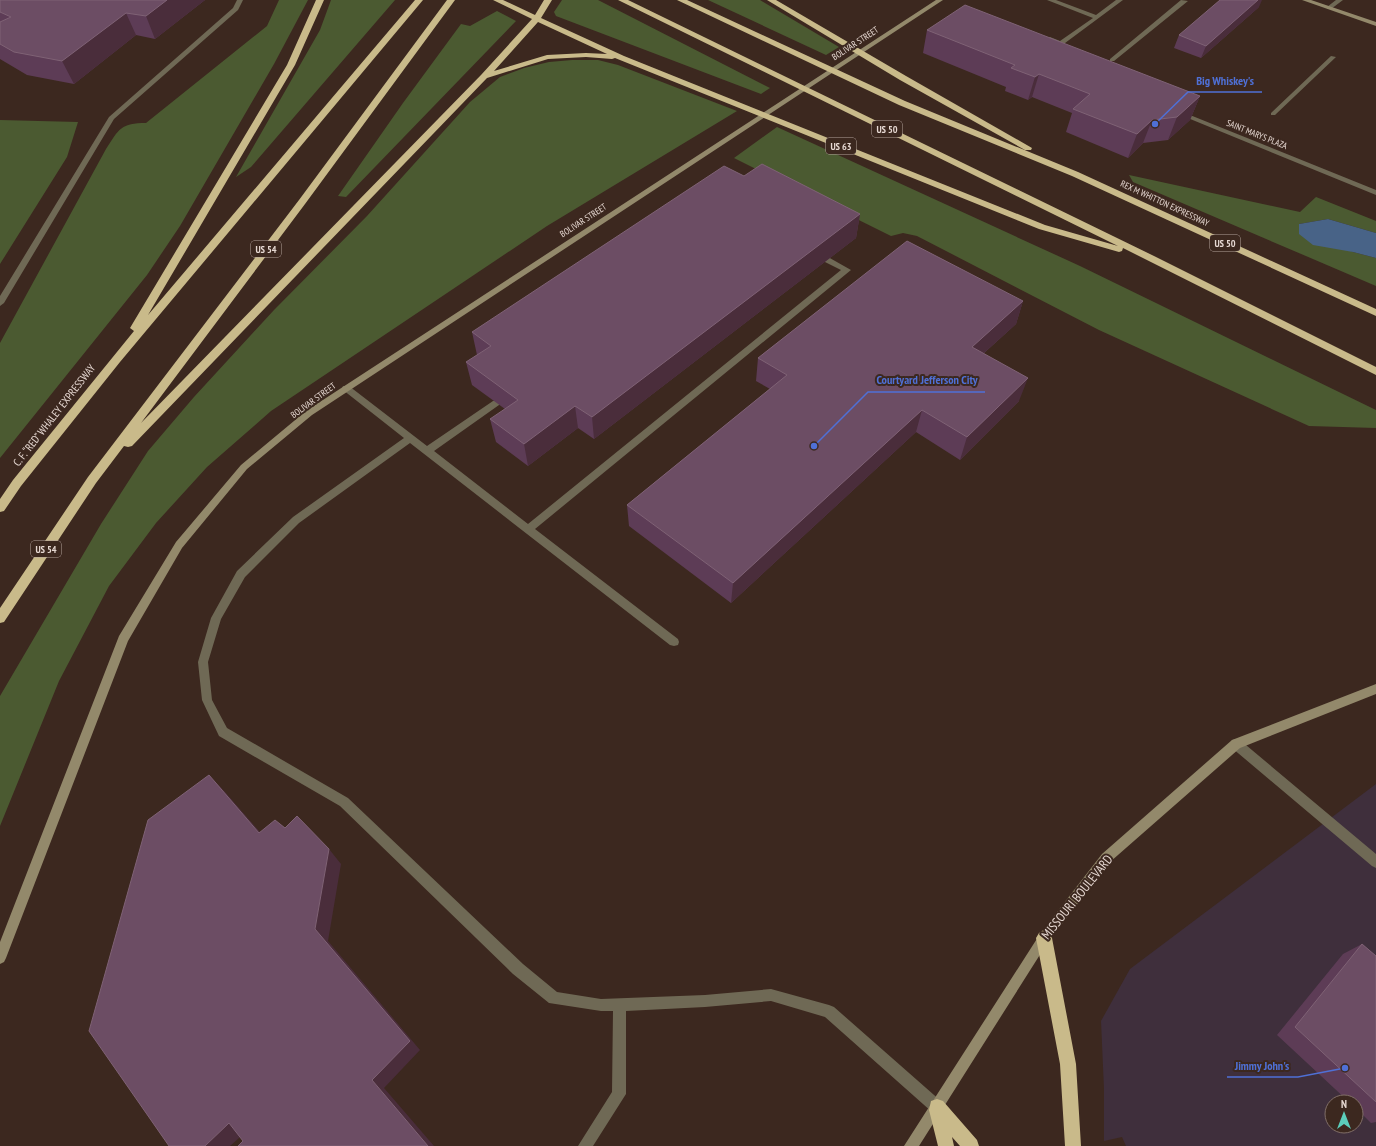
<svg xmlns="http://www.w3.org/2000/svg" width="1376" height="1146" font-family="'PT Sans Narrow',sans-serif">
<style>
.commercial{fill:#3f2f3c;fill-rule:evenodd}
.green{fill:#4b5a31}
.water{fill:#486387}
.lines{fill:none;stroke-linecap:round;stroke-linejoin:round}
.lane{fill:#6f6955;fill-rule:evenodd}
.secondary{fill:#93896b;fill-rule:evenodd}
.highway{fill:#c9ba8a;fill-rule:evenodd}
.wall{fill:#5d3c56}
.shaded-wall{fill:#4a2d3b}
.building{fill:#6c4d64;stroke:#7f6275}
.labels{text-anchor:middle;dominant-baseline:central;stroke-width:4;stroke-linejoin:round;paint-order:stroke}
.far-street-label{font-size:9px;fill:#e6d8d2;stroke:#3c281f}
.shield{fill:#3c281f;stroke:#b3a39c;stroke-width:1}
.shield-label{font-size:10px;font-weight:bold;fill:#e6d8d2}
.street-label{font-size:11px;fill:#e6d8d2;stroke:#3c281f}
.near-street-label{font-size:13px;fill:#e6d8d2;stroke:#3c281f}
.leader{fill:none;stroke:#4f70d6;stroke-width:1.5}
.callout-dot{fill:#4f70d6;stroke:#3c281f;stroke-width:1.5}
.callout-label{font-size:12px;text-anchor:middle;font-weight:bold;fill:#4f70d6;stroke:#3c281f;stroke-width:4;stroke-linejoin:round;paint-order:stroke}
</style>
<rect width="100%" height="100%" fill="#3c281f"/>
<path class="commercial" d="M1376 784V1146H1126L1122 1137 1104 1141V1089L1101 1021 1130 969ZM1332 1102H1356V1126H1332Z"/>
<path class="green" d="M279 0H308L274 64 180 226 147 275 0 458V343L106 149C119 129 121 123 146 123L267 26Z
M331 0H395L251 167 236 177 320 30Z
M562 0H598L770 88 761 94 556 16 554 12Z
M708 0H760L839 47 826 55Z
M497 11 516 21 346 197 338 196 403 103 461 24 470 26Z
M572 60H598L618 65 737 111 547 226 271 411 207 467 156 523 109 586 59 681 0 826V696L101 524 148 451 194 397 274 310 367 216 470 102 500 77 524 68 549 62Z
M0 120 78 122 67 157 0 264Z
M777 127 1080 266 1376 410V428L1309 426 1099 330 917 236 903 233 891 236 734 158Z
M1129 175 1300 212 1316 197 1376 221V233L1328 219 1299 224 1353 252 1376 258V286L1133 182Z"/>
<path class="water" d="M1328 219 1376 233V258L1353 252 1313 245 1299 234V224Z"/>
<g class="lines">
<path class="lane" d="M237 0H243L238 10 114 119 4 303 0 306V296L109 117 233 8Z
M1047 0H1056L1096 15 1116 0H1123L1061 46 1047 39 1050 37 1060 41 1093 18Z
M1181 0 1188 1 1114 61H1110V59Z
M1336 0H1343L1331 9H1327V7Z
M1331 56 1336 57 1275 115H1271V113Z
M1180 111 1376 190V195L1178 114V112Z
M828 257 851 270 535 529 678 639 679 642 678 645 674 646 670 645 410 443 299 523 245 577 221 619 208 662 212 700 227 728 348 798 523 964 557 992 601 999 705 995 771 989 829 1005 834 1007 942 1102 944 1107 942 1112 937 1114 932 1112 825 1017 771 1001 705 1007 626 1011V1094L593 1146H578L612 1092 613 1011H601L549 1003 513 974 340 806 219 736 202 700 198 662 211 618 237 571 293 517 404 438 343 390 342 388 343 386H349L427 446 493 401H499L500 403 499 405 434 451 528 524 841 270 825 262V258Z
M1236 739 1240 740 1376 854V868L1372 866 1232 748 1230 744 1232 740Z"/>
<path class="secondary" d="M936 0H943L312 415 247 469 182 548 128 641 6 958 4 962 0 964V942L119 636 176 542 241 465 306 411Z
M1302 0H1311L1376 22V26Z
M1376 684V694L1240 748 1110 862 1048 942 919 1146H904L1040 934 1102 854 1232 740Z"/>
<path class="highway" d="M316 0H324L295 65 148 315 415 0H423L120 362 21 486 4 511 0 512V499L13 480 134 331 130 328 287 65Z
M447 0H455L305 204 141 423 481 75 532 19 493 0H503L535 15 544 0H552L541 18 624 56 1045 225 1118 246 618 0H628L1154 256 1376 367V375L1123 248 1122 251 1119 252 1039 229 615 58 612 59 586 57 548 59 487 78 132 446 128 447 124 446 96 483 4 622 0 623V608L88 477 299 200ZM538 22 607 54 586 53 547 55 494 71Z
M677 0H687L905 101 1078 172 1376 309V316L1072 176 899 105Z
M767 0H776L906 76 1032 148 1031 150H1025L900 80Z
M1044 930 1049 933 1052 938 1076 1064 1081 1146H1065L1060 1064 1036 938 1039 933Z
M937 1099 943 1101 977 1140 979 1146H960L952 1137 954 1146H938L929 1110 931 1101Z"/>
</g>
<path class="wall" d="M0 0H205L155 39 136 35 74 84 27 75 0 59Z
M1259 7 1201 58 1174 48 1179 35Z
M927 30 1200 96 1190 120 1168 140 1143 143 1128 158 1066 132 1072 113 1032 97 1028 100 1005 91 1006 87 923 53Z
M744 176 860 214 856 238 594 439 578 428 528 466 496 442 490 419 505 409 472 385 466 362 477 355 472 332Z
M1023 301 1016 324 983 354 1019 401 960 460 916 432 731 603 629 526 627 505 770 389 756 381 758 358Z
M1362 944 1376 956V1122L1371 1123 1356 1108V1102H1349L1277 1035 1343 954Z"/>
<path class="shaded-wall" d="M167 0H205L155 39 146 16Z
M1258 0H1262L1259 7 1201 58 1206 46Z
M126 13 136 35 74 84 62 61Z
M1039 74 1032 97 1028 100 1035 77Z
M1200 96 1190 120 1168 140 1177 117Z
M1152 120 1143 143 1128 158 1137 134Z
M860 214 856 238 594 439 592 417Z
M1023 301 1016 324 965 370 972 347Z
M1028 378 1019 401 960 460 967 437Z
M575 406 578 428 528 466 524 444Z
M922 410 916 432 731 603 733 583Z
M209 775 225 792 274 848 259 833Z
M329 849 341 864 328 941 420 1050 384 1088 434 1146H428L372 1080 315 929Z
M229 1123 248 1130 230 1146H205Z"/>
<path class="building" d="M0 0H167L146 16 126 13 62 61 14 52 0 44V22L11 17 0 12Z
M1220 0H1258L1206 46 1179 35Z
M965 5 1200 96 1177 117 1152 120 1137 134 1073 109 1090 94 1039 74 1035 77 1011 68 1015 65 927 30Z
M762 164 860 214 592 417 575 406 524 444 490 419 518 400 466 362 491 346 472 332 724 166 744 176Z
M907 241 1023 301 972 347 1028 378 967 437 922 410 733 583 627 505 787 375 758 358Z
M209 775 259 833 275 820 285 828 297 816 329 849 315 929 410 1041 372 1080 428 1146H238L243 1141 229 1123 205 1146H169L89 1031 148 820Z
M1362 944 1376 956V1102L1295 1027Z"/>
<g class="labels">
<g class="far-street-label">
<text transform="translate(855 43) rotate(-33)">BOLIVAR STREET</text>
<text transform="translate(1257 134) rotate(22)">SAINT MARYS PLAZA</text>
<text transform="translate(1165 203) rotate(25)">REX M WHITTON EXPRESSWAY</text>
<text transform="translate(583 220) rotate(-33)">BOLIVAR STREET</text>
<text transform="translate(313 400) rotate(-36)">BOLIVAR STREET</text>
</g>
<g class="shield">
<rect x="872" y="121" width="30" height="16" rx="3"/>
<rect x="826" y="138" width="30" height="16" rx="3"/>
<rect x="1210" y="235" width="30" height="16" rx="3"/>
<rect x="251" y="241" width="30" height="16" rx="3"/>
<rect x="31" y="541" width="30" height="16" rx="3"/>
</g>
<g class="shield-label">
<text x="887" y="129">US 50</text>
<text x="841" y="146">US 63</text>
<text x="1225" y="243">US 50</text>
<text x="266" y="249">US 54</text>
<text x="46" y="549">US 54</text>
</g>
<g class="street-label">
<text transform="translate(54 415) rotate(-52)">C. F. “RED” WHALEY EXPRESSWAY</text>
</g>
<g class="near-street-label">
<text transform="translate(1077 897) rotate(-51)">MISSOURI BOULEVARD</text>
</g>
</g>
<path class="leader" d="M1155 124L1188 92H1262M814 446L868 392H985M1345 1068L1298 1077H1227"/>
<g class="callout-dot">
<circle cx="1155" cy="124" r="4"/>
<circle cx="814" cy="446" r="4"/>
<circle cx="1345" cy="1068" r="4"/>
</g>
<g class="callout-label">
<text x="1225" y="85">Big Whiskey's</text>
<text x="927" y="384">Courtyard Jefferson City</text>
<text x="1262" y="1070">Jimmy John's</text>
</g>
<g transform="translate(1344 1114)"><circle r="19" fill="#3c281f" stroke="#806e67"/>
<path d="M0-3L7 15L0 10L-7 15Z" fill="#5ccebb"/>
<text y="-6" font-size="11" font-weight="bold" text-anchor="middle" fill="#e6d8d2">N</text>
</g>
</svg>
